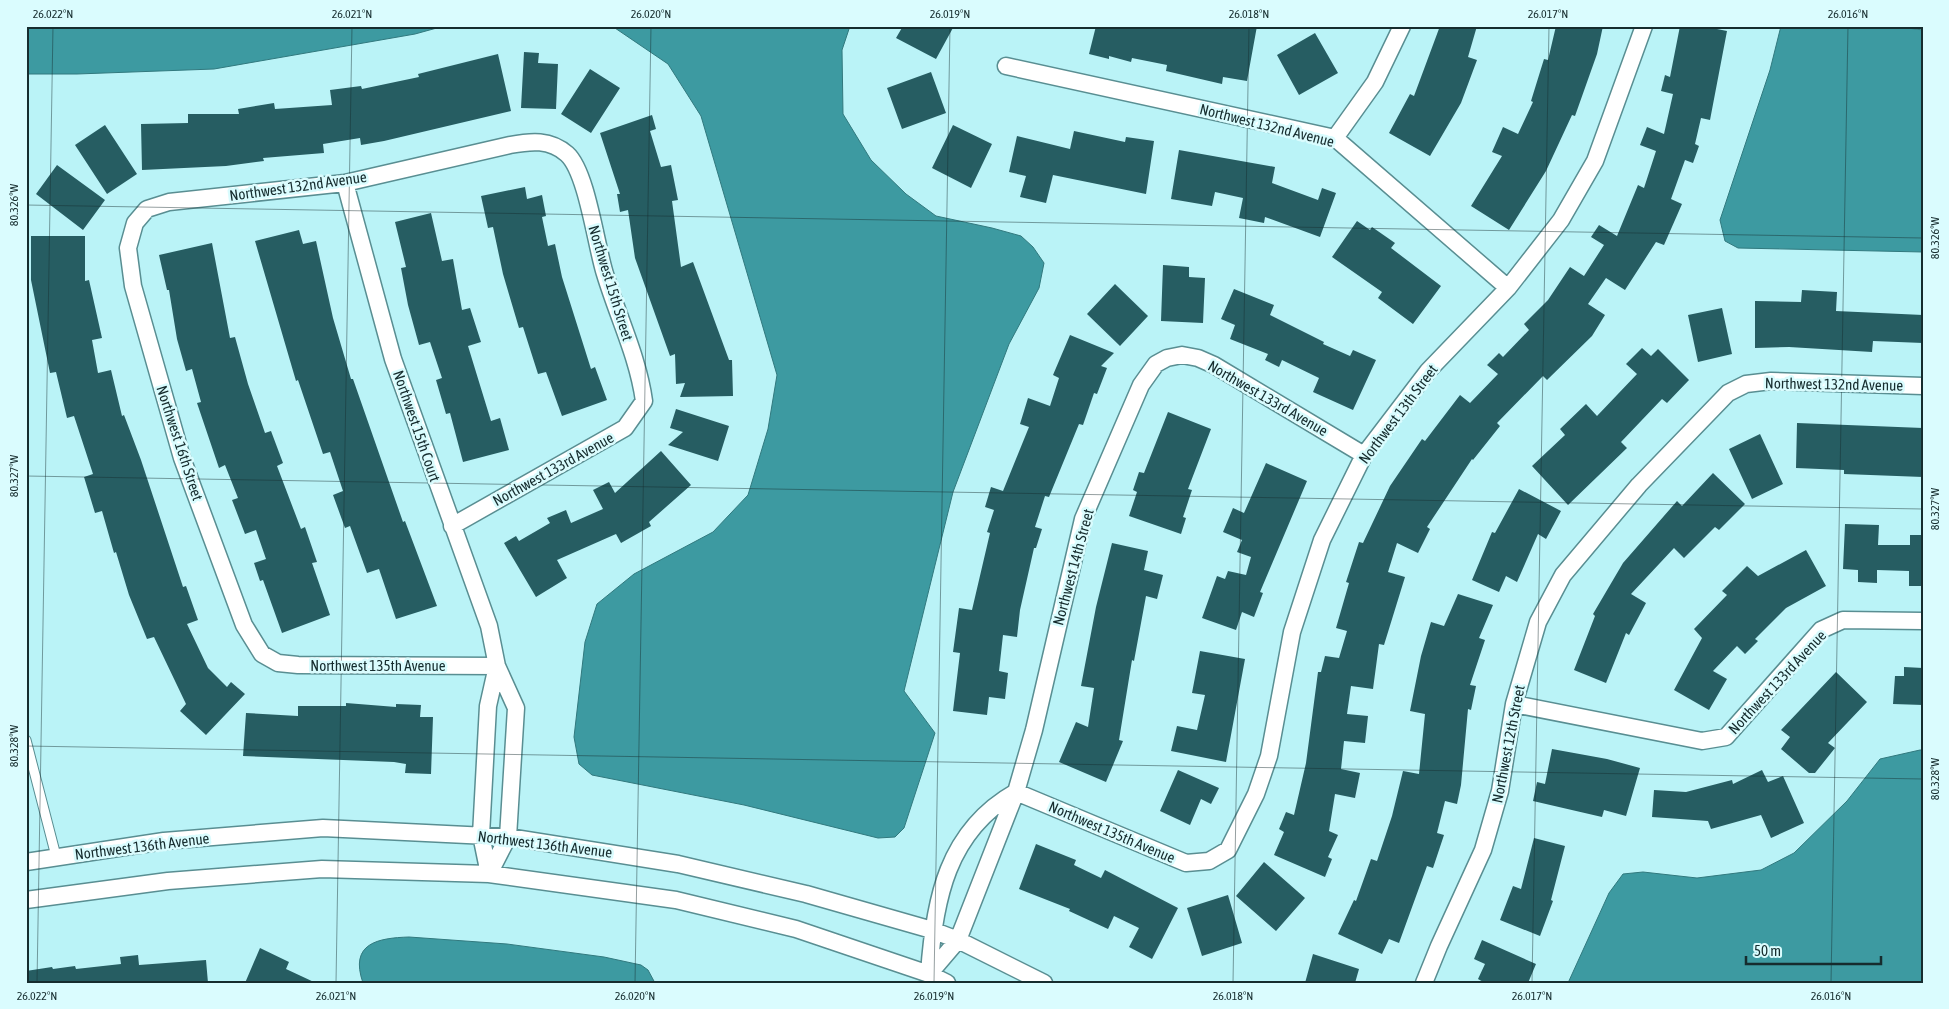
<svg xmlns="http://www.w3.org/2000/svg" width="1949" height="1009" font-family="'Asap Condensed',sans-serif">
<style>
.water{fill:#3d9aa1;stroke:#31797e}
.building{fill:#265d62}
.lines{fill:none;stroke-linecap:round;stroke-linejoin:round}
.lane-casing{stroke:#598e92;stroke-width:11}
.street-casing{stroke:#598e92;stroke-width:19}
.lane{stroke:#fff;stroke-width:9}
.street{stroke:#fff;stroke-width:16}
.ticks{fill:none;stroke:#162c2e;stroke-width:1;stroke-opacity:0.45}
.labels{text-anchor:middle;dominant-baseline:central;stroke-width:5;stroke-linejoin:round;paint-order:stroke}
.street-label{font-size:15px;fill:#162c2e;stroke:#dafcfe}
.neatline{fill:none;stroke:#162c2e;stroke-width:2}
.ticks-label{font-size:12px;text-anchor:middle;fill:#162c2e}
</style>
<rect width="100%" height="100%" fill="#baf3f7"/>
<path class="water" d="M26 26H444L415 34 214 69 77 74H26Z
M612 26H850L842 50 843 114 871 160 906 194 936 216 992 228 1021 236 1033 247 1044 263 1039 288 1009 344 953 492 904 691 935 733 904 828 895 837 878 838 744 805 592 775 579 764 574 737 585 642 597 604 634 574 713 532 748 495 768 429 777 375 701 116 668 64Z
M1781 26H1892L1923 30V252L1738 248 1725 241 1720 220 1770 70Z
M1920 750H1923V983H1568L1609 893 1623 874 1643 872 1697 878 1761 870 1794 853 1847 801 1880 759Z
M409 937 507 944 604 957 641 965 648 970 655 983H363C349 943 378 938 409 937Z"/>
<path class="building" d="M903 26H954L936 59 896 38Z
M1096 26H1257L1247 81 1223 77 1222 84 1166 71 1167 65 1132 58 1131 62 1109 56V59L1089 54Z
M1440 26H1477L1468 57 1477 60 1461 103 1430 156 1389 133 1410 94 1414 96Z
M1556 26H1603L1597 54 1575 116 1572 115 1546 171 1509 230 1471 206 1502 156 1492 152 1503 127 1518 134 1533 102 1531 101 1544 59 1548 60Z
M1680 26H1702L1727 31 1710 120 1701 118 1695 144 1699 146 1693 163 1685 160 1671 199 1682 204 1664 245 1656 242 1625 290 1606 278 1588 304 1605 315 1592 336 1547 380 1543 376 1497 423 1500 426 1473 460 1472 459 1427 527 1430 529 1418 553 1397 543 1388 572 1405 577 1384 645 1379 644 1373 689 1351 686 1347 714 1368 716 1365 743 1344 741 1341 769 1360 773 1355 798 1335 794 1329 831 1338 835 1328 857 1332 859 1325 877 1274 855 1284 832 1279 829 1286 812 1294 815 1306 763 1318 672H1321L1325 656 1339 658 1347 631 1336 628 1349 583 1346 582 1359 542 1363 543 1390 486 1422 439 1425 441 1460 395 1470 403 1498 374 1487 365 1499 353 1503 357 1529 330 1524 324 1548 300 1570 267 1584 276 1604 245 1591 237 1599 225 1617 236 1638 185 1644 188 1656 151 1640 145 1647 127 1664 134 1673 94 1661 91 1665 75 1670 77Z
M1315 33 1338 73 1299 95 1277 55Z
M524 52 539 53 538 63 558 64 556 109 521 108Z
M498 54 511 111 384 141 361 145 360 138 323 144 324 153 263 158 264 161 226 166 142 170 141 124 188 123V114H239L238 109 274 103 275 109 332 105 330 90 361 86 362 89 419 77 418 74Z
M590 69 620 88 591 133 561 114Z
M931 72 946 113 902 129 887 88Z
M652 115 656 129 650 131 661 167 671 165 678 200 672 201 681 267 693 262 729 360H732L733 396 680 397 685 383 676 384 675 354 670 356 635 258 628 210 620 212 617 194H620L600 133Z
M105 125 137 174 107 194 75 145Z
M953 125 992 144 971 188 932 168Z
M1074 131 1125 142 1126 137 1154 141 1146 194 1053 175 1046 203 1020 197 1026 176 1009 172 1017 136 1070 149Z
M1179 150 1275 167 1272 183 1318 200 1322 188 1336 193 1320 237 1265 217 1264 223 1239 218 1243 198 1215 192 1212 206 1171 199Z
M57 165 105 200 83 230 36 194Z
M525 187 527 199 542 195 546 216 542 217 548 246 555 244 562 277 591 369 595 367 607 400 562 416 546 372 538 374 523 327 519 328 503 274 493 227 488 228 481 196Z
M431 213 442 261 453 259 462 310 470 308 481 342 468 346 491 421 500 418 509 450 463 462 450 413 446 414 436 380 442 378 430 342 419 345 408 305 401 268 406 267 395 222Z
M1357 221 1370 230 1372 227 1395 243 1391 248 1441 286 1413 324 1378 298 1382 292 1332 257Z
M299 230 303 244 316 241 333 318 351 379H353L403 522 405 521 437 606 396 619 379 569 367 573 350 526 345 528 333 495 343 491 330 452 323 454 298 380 296 381 255 241Z
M31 236H85V281L89 280 102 338 92 340 98 373 111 370 122 416 124 415 141 460 183 587 186 586 198 620 187 624 208 668 227 687 231 682 245 694 206 735 180 711 186 704 154 637 147 639 129 595 116 552 114 553 102 511 95 513 84 477 93 474 74 416 67 418 56 372 50 373 31 280Z
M212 243 230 338 235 337 248 384 265 433 271 431 283 463 277 466 301 529 305 527 317 562 312 563 330 615 282 633 263 580 260 581 254 563 266 559 256 530 245 534 232 500 238 498 225 465 219 468 197 403 201 402 192 369 186 371 177 339 169 290H167L159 255Z
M1163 265 1189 267V277L1205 278 1203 323 1161 321Z
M1115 284 1148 316 1120 346 1087 314Z
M1234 289 1274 305 1270 315 1324 342 1323 344 1350 356 1353 350 1376 360 1353 410 1313 392 1319 378 1282 360 1279 367 1265 360 1268 354 1230 339 1235 325 1221 319Z
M1802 290 1837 292 1836 311 1923 315V343L1873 341 1872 352 1789 347 1755 348V301L1801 302Z
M1722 308 1732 354 1698 362 1688 315Z
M1070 335 1114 353 1101 366 1107 368 1097 394 1094 393 1083 425 1079 424 1049 497 1045 496 1035 527 1042 529 1036 548H1034L1020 610 1017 637 1003 635 999 671 1008 673 1005 699 989 697 987 715 953 711 960 653 953 652 959 608 972 610 990 533 987 532 994 510 985 507 991 487 1003 491 1029 427 1020 424 1028 398 1050 406 1059 378 1053 375Z
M1642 348 1651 356 1658 349 1689 380 1667 403 1662 399 1621 442 1627 448 1568 505 1532 466 1565 435 1560 429 1586 404 1597 416 1637 374 1626 364Z
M676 409 729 426 718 461 668 445 683 432 670 428Z
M1168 412 1211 429 1188 489 1192 490 1183 517 1186 518 1181 534 1129 516 1137 492 1133 490 1139 472 1144 473Z
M1797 423 1923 428V477L1844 474V470L1796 468Z
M1760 434 1783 484 1752 499 1729 449Z
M661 451 691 485 649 522 651 526 621 543 616 534 557 560 567 578 536 597 504 543 516 536 519 541 550 523 547 518 566 510 571 523 603 509 593 490 609 482 615 493Z
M1266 463 1307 481 1260 592 1263 593 1254 617 1242 612 1236 630 1202 618 1217 576 1225 579 1228 571 1246 575 1251 557 1237 552 1242 540 1223 532 1233 508 1244 513Z
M1713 473 1745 504 1719 530 1715 527 1684 558 1674 548 1631 594 1646 603 1629 635 1626 633 1606 683 1574 670 1595 616 1593 614 1623 563 1677 501 1682 506Z
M1519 489 1561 511 1546 539 1538 534 1517 582 1506 576 1499 592 1472 580 1492 532 1495 533Z
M1845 524 1879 525 1878 545H1910V535H1923V586H1909V571L1877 570V583L1858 582V570L1843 569Z
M1112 543 1148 551 1144 570 1163 575 1157 599 1146 596 1134 661 1132 660 1119 740 1123 741 1106 782 1059 762 1076 722 1088 727 1094 688 1081 686 1096 607Z
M1806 550 1826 586 1786 608 1755 639 1758 641 1745 654 1737 646 1713 671 1727 679 1709 710 1674 690 1702 638 1694 629 1727 595 1722 591 1747 566 1758 576Z
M1458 594 1493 605 1479 638 1485 640 1470 685 1476 686 1471 710 1468 709 1461 785 1457 804 1445 801 1437 833 1444 835 1433 868 1427 866 1399 943 1389 939 1382 954 1338 934 1354 900 1356 901 1371 859 1377 861 1392 816 1403 771 1419 774 1425 714 1410 711 1421 656 1431 622 1444 626Z
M1200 651 1245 659 1226 762 1171 751 1177 726 1197 730 1205 695 1192 693Z
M1904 667 1923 668V705L1893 704 1895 676H1904Z
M1836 672 1867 702 1828 743 1835 748 1815 773H1809L1781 749 1790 737 1781 730Z
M346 703 396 707V704L421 705 420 717H433L431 774 405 773 406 764 394 762 243 756 246 713 298 716V706H346Z
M1552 749 1607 759 1640 768 1626 816 1604 810 1602 817 1533 801 1537 782 1545 784Z
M1178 770 1219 788 1211 804 1201 799 1190 825 1160 811Z
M1762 770 1768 782 1783 776 1804 823 1771 838 1761 815 1711 829 1708 821 1652 817 1654 790 1686 792 1732 780 1733 784Z
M1534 838 1565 846 1551 900 1553 901 1540 936 1500 920 1513 886 1521 889Z
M1036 844 1076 860 1074 865 1101 878 1105 870 1178 908 1152 959 1129 947 1139 928 1114 916 1108 929 1069 911 1070 909 1019 889Z
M1264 862 1305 898 1276 931 1236 896Z
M1228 895 1242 943 1202 956 1187 908Z
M1482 940 1536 964 1528 983H1485L1478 979 1485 964 1474 959Z
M260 948 289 962 286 969 316 983H245Z
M1313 954 1359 969 1355 983H1305Z
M138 955 139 965 206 960 208 983H26V971L52 967 53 969 75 966 76 969 121 964 120 957Z"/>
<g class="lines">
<defs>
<path id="lane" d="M26 740 56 856"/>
<path id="street" d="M1006 66 1335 138 1508 288
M1335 138 1375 82 1402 26
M345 183 393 359 489 626 497 666 516 708 508 837 489 874
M452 526 625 428 644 401C638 357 618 317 605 274 596 246 587 172 567 154 550 139 531 141 510 145L345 183 169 202 147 209 135 223 128 248 133 286 182 458 244 625 262 654 278 663 298 665 497 666
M1514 704 1702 741 1726 737 1821 630 1843 620 1923 621
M1016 792 1186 863 1209 861 1228 850 1256 794 1269 756 1292 632 1322 540 1364 455 1428 371 1508 288 1561 220 1595 161 1644 26
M26 862 164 841 323 828 508 837 678 864 806 894 932 930 958 940 1044 983
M489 874 481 835 488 706 497 666
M26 900 168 881 322 869 489 874 676 900 796 929 929 974 947 983
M929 974 958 940 1016 792 1034 730 1083 519 1141 385 1156 364 1167 358 1182 355 1198 358 1214 365 1364 455
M929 974C934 900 947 831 1016 792
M1424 983 1439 946 1483 850 1500 791 1514 704 1538 622 1563 575 1639 485 1728 393 1746 384 1771 381 1923 386"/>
</defs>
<use href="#lane" class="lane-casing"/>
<use href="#street" class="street-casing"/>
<use href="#lane" class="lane"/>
<use href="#street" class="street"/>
</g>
<path class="ticks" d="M26 205 1923 238M26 476 1923 509M26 746 1923 779M37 983 53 26M336 983 352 26M635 983 651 26M934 983 950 26M1233 983 1249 26M1532 983 1549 26M1831 983 1848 26"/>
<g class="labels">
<g class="street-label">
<text transform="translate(1267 125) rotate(14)">Northwest 132nd Avenue</text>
<text transform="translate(298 186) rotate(-8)">Northwest 132nd Avenue</text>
<text transform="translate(611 283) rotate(73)">Northwest 15th Street</text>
<text transform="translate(1834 384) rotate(1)">Northwest 132nd Avenue</text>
<text transform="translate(1268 398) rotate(30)">Northwest 133rd Avenue</text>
<text transform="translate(1398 414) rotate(-53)">Northwest 13th Street</text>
<text transform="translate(417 426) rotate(71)">Northwest 15th Court</text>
<text transform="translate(180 443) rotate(72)">Northwest 16th Street</text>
<text transform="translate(553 469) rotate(-29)">Northwest 133rd Avenue</text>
<text transform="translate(1073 567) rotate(-75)">Northwest 14th Street</text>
<text x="378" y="665">Northwest 135th Avenue</text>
<text transform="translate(1777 682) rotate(-47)">Northwest 133rd Avenue</text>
<text transform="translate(1508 744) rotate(-79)">Northwest 12th Street</text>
<text transform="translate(1112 832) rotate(23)">Northwest 135th Avenue</text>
<text transform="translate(545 844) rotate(7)">Northwest 136th Avenue</text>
<text transform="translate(142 846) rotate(-7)">Northwest 136th Avenue</text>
</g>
</g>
<rect width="1949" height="1009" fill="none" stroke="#dafcfe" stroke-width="55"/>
<path d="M1746 956v8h135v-8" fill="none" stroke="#162c2e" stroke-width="2.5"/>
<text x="1754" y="956" font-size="15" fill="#162c2e" stroke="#dafcfe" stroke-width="4" paint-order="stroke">50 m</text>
<rect x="28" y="28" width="1894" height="954" class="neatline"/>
<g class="ticks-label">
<text x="53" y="18">26.022°N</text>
<text x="352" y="18">26.021°N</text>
<text x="651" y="18">26.020°N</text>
<text x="950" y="18">26.019°N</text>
<text x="1249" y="18">26.018°N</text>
<text x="1548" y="18">26.017°N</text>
<text x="1848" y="18">26.016°N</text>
<text transform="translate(14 205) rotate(-90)" y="4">80.326°W</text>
<text transform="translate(1935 238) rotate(-90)" y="4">80.326°W</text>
<text transform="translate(14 476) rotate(-90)" y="4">80.327°W</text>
<text transform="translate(1935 509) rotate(-90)" y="4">80.327°W</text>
<text transform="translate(14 746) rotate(-90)" y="4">80.328°W</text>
<text transform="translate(1935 779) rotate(-90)" y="4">80.328°W</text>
<text x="37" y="1000">26.022°N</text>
<text x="336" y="1000">26.021°N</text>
<text x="635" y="1000">26.020°N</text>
<text x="934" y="1000">26.019°N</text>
<text x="1233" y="1000">26.018°N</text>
<text x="1532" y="1000">26.017°N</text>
<text x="1831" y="1000">26.016°N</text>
</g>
</svg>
